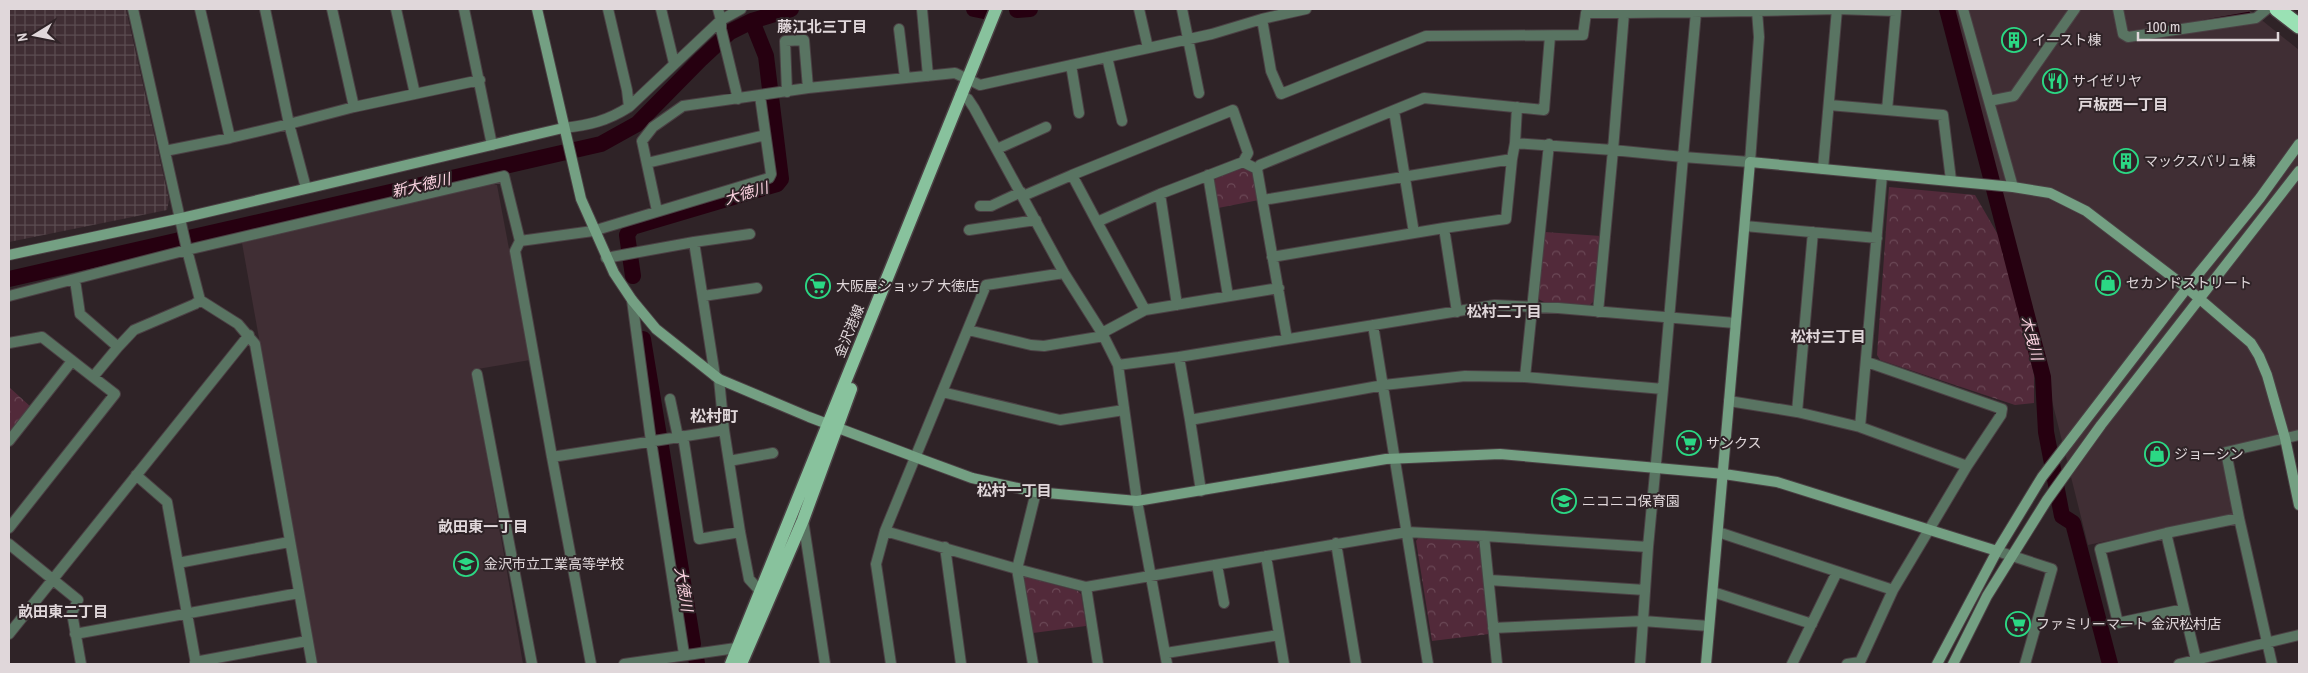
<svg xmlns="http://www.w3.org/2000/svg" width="2308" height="673" font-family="'Archivo Narrow','Noto Sans JP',sans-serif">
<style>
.built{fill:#402e34}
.industrial{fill:url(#industrial-grid)}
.park{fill:url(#park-crowns)}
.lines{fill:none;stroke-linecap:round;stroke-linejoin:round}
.stream{stroke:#260010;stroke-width:2.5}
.river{stroke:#260010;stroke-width:16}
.street-casing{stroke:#4b4044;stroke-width:12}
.secondary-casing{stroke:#4b4044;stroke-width:12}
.primary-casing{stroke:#4b4044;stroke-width:15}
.highway-casing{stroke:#4b4044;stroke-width:18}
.street{stroke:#597462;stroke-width:10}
.secondary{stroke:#74a083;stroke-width:10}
.primary{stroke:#88c29d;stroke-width:12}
.highway{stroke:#9ae1b4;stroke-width:15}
.labels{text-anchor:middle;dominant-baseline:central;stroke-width:4;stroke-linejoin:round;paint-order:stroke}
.poi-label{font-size:14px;fill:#e0d7da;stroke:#2f2327;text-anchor:start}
.street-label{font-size:14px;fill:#e0d7da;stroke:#2f2327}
.neighbourhood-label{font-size:15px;font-weight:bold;fill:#e0d7da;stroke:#2f2327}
.water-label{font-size:15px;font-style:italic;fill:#fed4e2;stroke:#2f2327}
.quarter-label{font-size:16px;font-weight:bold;fill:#e0d7da;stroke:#2f2327}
</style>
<defs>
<pattern id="industrial-grid" width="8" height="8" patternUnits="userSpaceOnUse" patternTransform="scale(1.25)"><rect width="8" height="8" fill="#402e34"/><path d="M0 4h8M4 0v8" fill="none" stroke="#5b4c51"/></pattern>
<pattern id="park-crowns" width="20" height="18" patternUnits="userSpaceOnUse" patternTransform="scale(1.25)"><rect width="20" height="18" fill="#522a3a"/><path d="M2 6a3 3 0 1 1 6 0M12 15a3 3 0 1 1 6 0" fill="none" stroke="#6b4856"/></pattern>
</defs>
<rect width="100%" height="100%" fill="#2f2327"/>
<path class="built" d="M1954 9H2248L2299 50V439L2231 456 2243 512 2088 545Z
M491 183 497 185 530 360 472 370 523 664H317L242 243Z"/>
<path class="industrial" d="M9 9H126L169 200 167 210 9 242Z"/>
<path class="park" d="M1242 166 1256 176 1259 200 1218 208 1214 183 1216 177Z
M1889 187 1975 195 2004 245 2034 375V403L2015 405 1880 360 1877 355Z
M1545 232 1601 236 1594 301 1590 305 1544 302 1538 299Z
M9 387 31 407 9 433Z
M1419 537 1476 541 1480 545 1489 634 1432 641 1416 541Z
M1026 577 1078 591 1081 594 1086 626 1033 633 1023 581Z"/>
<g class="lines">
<path class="stream" d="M2204 21 2249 13"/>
<path class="river" d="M974 9 984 11
M1947 9 2043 377 2046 432 2062 516 2073 523 2110 664
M1017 10 1030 9
M633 276 627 235 632 227 777 184 781 179 766 56 752 21
M9 279 601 144 637 124 700 60 730 32 752 21 791 9
M643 339 659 436
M661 446 693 644
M696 657 697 664"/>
<defs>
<path id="street" d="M133 9 187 250 200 300 238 324 255 344 312 664
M200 9 230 138 289 124 306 188
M265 9 289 124 354 107
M332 9 354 107 480 80
M396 9 415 94
M464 9 492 145
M661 9 674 63
M718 9 721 20 741 9
M922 9 928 76
M1139 9 1148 48
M1182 9 1199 93
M1837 9 1896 11 1887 110 1943 115 1951 180
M1963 9 2013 187
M2118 9 2123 34 2128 37 2256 18 2267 9
M1757 11 1837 9 1823 169
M1262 19 1306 9
M899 29 905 78
M1107 57 1122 121
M1071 65 1079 113
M787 92 785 41 804 40 808 88
M960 95 968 99 974 108 1064 273 1102 333 1118 365 1137 501 1167 664
M1989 101 2014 96 2075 9
M1829 105 1887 110
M629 107 721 20V29L738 99
M1394 111 1414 233 1444 228
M563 128C590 125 607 121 629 107L627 90 608 9
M1515 143 1517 107
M997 149 1046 127
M165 151 230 138
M647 163 765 135
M1257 169 1287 339
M1072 175 1233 110 1248 153 1243 162
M1208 175 1228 296
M1160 194 1177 305
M1023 196 1072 175 1097 222 1160 194 1243 162 1257 169 1260 165 1424 98 1544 110 1550 36
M1263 200 1512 159 1515 143 1613 150 1624 13 1757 11 1759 37 1750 162 1683 157 1663 389
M980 206H991L1021 192
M657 211 642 141 653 127 683 106 808 88 955 73 980 85 1212 34 1262 19 1271 71 1281 94 1426 36 1583 35 1586 13H1624
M1097 222 1145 310
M1745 226 1877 238
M969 230 1036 220
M520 241 515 251 552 457 724 430 719 379
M694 242 750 234
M1272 257 1414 233
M606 258 694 242 715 376
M9 296 187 250 504 176 520 241 593 231 769 178 771 174 760 96
M703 296 757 288
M632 300 651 441 684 654
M1457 312 1444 228 1506 219 1512 159
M1598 312 1613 150 1683 157 1696 12
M1373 325 1428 664
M968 330 1031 345 1044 346 1104 336
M1102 333 1145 310 1279 288
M9 343 42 337 93 377 118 347 80 314 75 280
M118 347 134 330 195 304 200 300
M1179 357 1190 420
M1118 365 1179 357 1495 305 1558 308 1735 323
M477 374 532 664
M1525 377 1549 144
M942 392 986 285 1064 273
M670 399 678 437
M1729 401 1797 412 1860 427 1882 175
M1797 412 1813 232
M1860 427 1967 466
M724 430 740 532 749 579 760 591 765 593
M683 436 699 539 740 532
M9 441 72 361
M552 457 591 664
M729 461 773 453
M136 475 167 502 196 664
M1201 491 1190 420 1384 385 1465 376 1525 377 1663 389 1648 547 1484 536 1497 664
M1036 492 1017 569 1086 587 1407 532 1484 536
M2239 518 2272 664
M803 520 825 664
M9 528 115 394 93 377
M885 531 876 564 891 664
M1718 532 1893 590
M2166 533 2100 549 2118 623 2184 609
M1336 543 1356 664
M9 544 78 600 72 613 81 664
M945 547 961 664
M1648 547 1643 621 1709 626
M1997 551 2052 569 2025 664
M1266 556 1284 664
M178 563 289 542
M1217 565 1224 603
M1489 580 1645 590
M1086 587 1098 664
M1713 592 1812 624
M1493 628 1643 621 1640 664
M9 634 249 335
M75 634 299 593
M1166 653 1279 635
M195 662 307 641
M624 664 743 647
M1033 664 1017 569 885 531 942 392 1060 420 1124 410
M1792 664 1837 572
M1847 664 1860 662 1893 590 1967 466 2001 415 2002 409 1867 362
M2179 664 2299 635
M2197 664 2166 533 2239 518 2226 452 2299 435"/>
<path id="secondary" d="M537 9 581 199 614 273 632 300 656 329 719 379 809 417 915 457 972 478 1036 492 1137 501 1386 459 1500 454 1724 474 1777 482 1997 551
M9 255 182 218 563 128
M1706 664 1750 162 2013 187 2050 193 2086 211 2187 288 2251 343 2259 356 2267 375 2285 438 2299 505
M1937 664 1997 551 2042 477 2187 288 2260 198 2299 144
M1953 664 1987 596 2047 500 2101 425 2299 171"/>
<path id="primary" d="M731 664 996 9
M741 664 803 520 851 389"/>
<path id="highway" d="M2277 9 2299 26"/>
</defs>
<use href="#street" class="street-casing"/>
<use href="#secondary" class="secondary-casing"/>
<use href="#primary" class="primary-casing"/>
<use href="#highway" class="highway-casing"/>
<use href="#street" class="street"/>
<use href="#secondary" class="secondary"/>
<use href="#primary" class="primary"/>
<use href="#highway" class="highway"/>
</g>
<defs>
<symbol id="building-ring" viewBox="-11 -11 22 22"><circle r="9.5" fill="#2f2327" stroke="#2bd884" stroke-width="1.5"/><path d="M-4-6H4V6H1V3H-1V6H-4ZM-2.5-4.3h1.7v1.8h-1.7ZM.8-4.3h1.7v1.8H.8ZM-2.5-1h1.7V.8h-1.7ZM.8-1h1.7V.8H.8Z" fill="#2bd884"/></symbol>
<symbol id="restaurant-ring" viewBox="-11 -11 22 22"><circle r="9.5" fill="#2f2327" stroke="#2bd884" stroke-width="1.5"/><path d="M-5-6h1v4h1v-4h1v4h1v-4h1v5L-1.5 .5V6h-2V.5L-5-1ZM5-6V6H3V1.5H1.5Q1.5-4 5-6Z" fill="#2bd884"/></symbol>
<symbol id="shop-ring" viewBox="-11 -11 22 22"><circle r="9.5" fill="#2f2327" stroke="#2bd884" stroke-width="1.5"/><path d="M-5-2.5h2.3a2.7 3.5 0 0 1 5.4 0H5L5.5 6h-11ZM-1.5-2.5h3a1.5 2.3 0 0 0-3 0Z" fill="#2bd884"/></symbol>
<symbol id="supermarket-ring" viewBox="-11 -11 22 22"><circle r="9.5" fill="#2f2327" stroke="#2bd884" stroke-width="1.5"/><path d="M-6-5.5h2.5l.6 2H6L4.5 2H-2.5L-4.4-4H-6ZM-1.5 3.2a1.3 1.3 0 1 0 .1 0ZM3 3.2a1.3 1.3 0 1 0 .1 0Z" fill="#2bd884"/></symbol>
<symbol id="school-ring" viewBox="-11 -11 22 22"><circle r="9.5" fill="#2f2327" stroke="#2bd884" stroke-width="1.5"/><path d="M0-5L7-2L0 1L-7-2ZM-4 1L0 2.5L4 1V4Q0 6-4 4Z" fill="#2bd884"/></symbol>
</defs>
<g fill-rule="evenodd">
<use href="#building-ring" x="2000" y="26" width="28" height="28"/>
<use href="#restaurant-ring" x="2041" y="67" width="28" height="28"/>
<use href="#building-ring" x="2112" y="147" width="28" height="28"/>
<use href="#shop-ring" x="2094" y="269" width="28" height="28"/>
<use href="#supermarket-ring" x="804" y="272" width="28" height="28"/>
<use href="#supermarket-ring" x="1675" y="429" width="28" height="28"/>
<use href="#shop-ring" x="2143" y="440" width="28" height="28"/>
<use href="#school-ring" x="1550" y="487" width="28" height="28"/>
<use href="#school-ring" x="452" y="550" width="28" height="28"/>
<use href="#supermarket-ring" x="2004" y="610" width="28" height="28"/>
</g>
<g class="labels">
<g class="poi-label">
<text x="2032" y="40">イースト棟</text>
<text x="2072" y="81">サイゼリヤ</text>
<text x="2144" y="161">マックスバリュ棟</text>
<text x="2126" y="283">セカンドストリート</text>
<text x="836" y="286">大阪屋ショップ 大徳店</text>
<text x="1706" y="443">サンクス</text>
<text x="2174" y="454">ジョーシン</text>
<text x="1582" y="501">ニコニコ保育園</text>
<text x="484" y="564">金沢市立工業高等学校</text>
<text x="2036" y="624">ファミリーマート 金沢松村店</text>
</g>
<g class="street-label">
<text transform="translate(849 331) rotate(-68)">金沢港線</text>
</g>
<g class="neighbourhood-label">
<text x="822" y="26">藤江北三丁目</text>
<text x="2123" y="104">戸板西一丁目</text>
<text x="1504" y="311">松村二丁目</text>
<text x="1828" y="336">松村三丁目</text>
<text x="1014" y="490">松村一丁目</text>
<text x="483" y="526">畝田東一丁目</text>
<text x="63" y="611">畝田東二丁目</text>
</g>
<g class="water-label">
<text transform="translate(421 185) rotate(-13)">新大徳川</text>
<text transform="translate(746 193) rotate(-16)">大徳川</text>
<text transform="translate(2032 338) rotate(75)">木曳川</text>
<text transform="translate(684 589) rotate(81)">大徳川</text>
</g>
<g class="quarter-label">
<text x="714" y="416">松村町</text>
</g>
</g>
<rect width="2308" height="673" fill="none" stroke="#e0d7da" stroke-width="20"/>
<g transform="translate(35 35) rotate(260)" stroke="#2f2327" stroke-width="4" paint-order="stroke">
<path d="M0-4L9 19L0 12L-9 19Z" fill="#e0d7da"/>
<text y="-8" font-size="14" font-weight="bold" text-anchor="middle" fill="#e0d7da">N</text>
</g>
<path d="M2138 32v8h140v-8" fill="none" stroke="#e0d7da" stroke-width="2.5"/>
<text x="2146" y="32" font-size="15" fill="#e0d7da" stroke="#2f2327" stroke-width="4" paint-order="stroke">100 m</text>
</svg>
